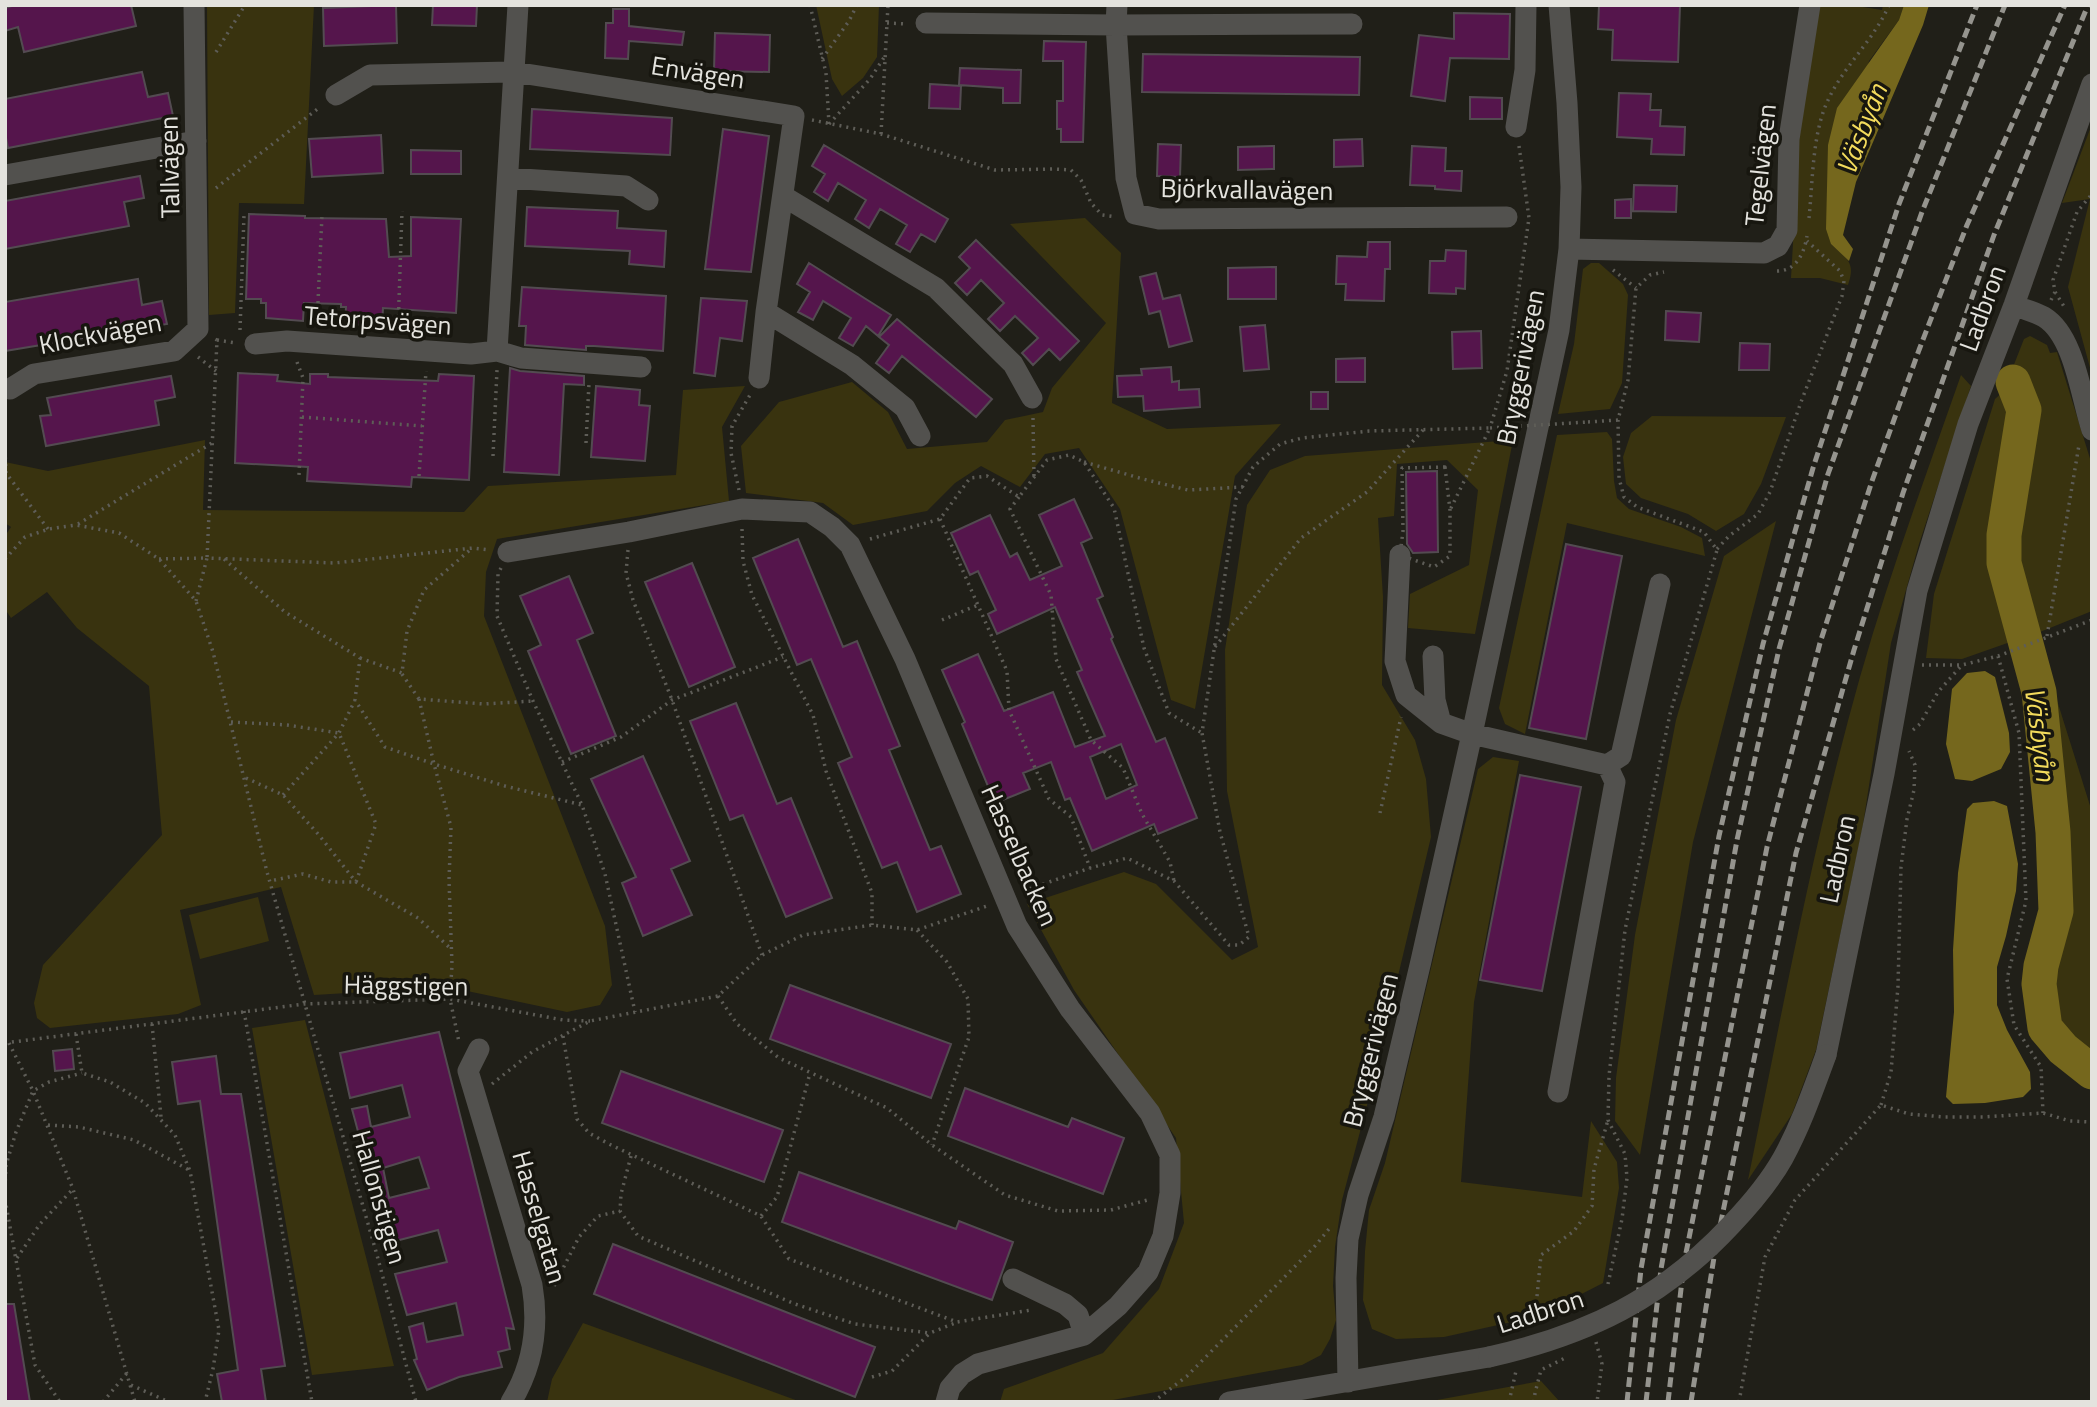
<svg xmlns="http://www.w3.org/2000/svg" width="2097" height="1407" font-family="'Titillium Web',sans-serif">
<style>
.green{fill:#39330f}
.water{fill:#75671d}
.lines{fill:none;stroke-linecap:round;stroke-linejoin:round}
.river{stroke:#75671d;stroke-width:35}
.building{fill:#55154c;stroke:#534b51;stroke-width:2;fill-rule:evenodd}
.path{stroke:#5e5d57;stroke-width:3.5;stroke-dasharray:2 5;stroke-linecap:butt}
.minor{stroke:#52514e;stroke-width:21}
.rail{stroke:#95948e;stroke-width:5;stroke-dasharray:10 5;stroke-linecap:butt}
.path-bridge{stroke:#5e5d57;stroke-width:3.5;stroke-dasharray:2 5;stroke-linecap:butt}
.minor-bridge{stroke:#52514e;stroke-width:21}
.labels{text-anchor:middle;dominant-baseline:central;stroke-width:7;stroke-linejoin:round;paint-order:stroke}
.street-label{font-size:26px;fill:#e4e3de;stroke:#17160f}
.water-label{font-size:28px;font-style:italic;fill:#f3db5c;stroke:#17160f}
</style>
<rect width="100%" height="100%" fill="#201f18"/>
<path class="green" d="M207 5H314L304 204 239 203 235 313 209 315Z
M816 5H879L877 57 863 78 842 96 832 79Z
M1819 5H1850L1882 10 1883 5H1904L1899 20 1869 61 1831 244C1847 259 1856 262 1848 285L1820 278H1791L1799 139Z
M2092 124V375L2068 287 2090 199 2062 203Z
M1085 218 1121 253 1112 403 1167 429 1281 424 1235 476 1195 709 1171 700 1120 509 1079 448 1045 454 1020 487 981 466 955 483 927 511 853 525 823 503 746 493 741 446 779 402 852 382 888 412 907 449 987 442 1005 420 1043 412 1052 388 1106 323 1010 224Z
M1591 263H1599L1623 284 1628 295 1622 383 1610 409 1558 414 1574 344 1583 269Z
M2030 336 2047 345 2050 353 2057 352 2092 465V611L2035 634 2015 575 2013 538 2033 408 2027 383 2013 367 2024 339Z
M1961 375 1971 386 1919 544 1891 643 1862 831 1816 1050 1792 1114 1748 1180C1782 1012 1813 843 1860 677 1889 575 1926 475 1961 375Z
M745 386 722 427 729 501 497 539 486 572 484 616 605 926 612 985 600 1005 567 1012 448 987 314 995 281 887 180 910 201 1005 178 1014 50 1028 37 1018 34 1003 43 965 162 835 149 686 77 628 47 592 11 618 5 609V536L11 527 5 523V462L48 471 205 440 203 510 464 512 488 486 676 475 683 390Z
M2004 391 2013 397 2009 457 1995 531 1998 584 2016 640 1962 659 1926 658 1934 594 1995 399Z
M1652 416 1786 417 1761 484 1744 514 1716 531 1688 514 1641 498 1626 484 1623 457 1631 433Z
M1607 432 1612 439 1614 481 1617 498 1629 509 1681 527 1702 538 1705 556 1567 523 1525 734 1505 724 1499 708 1557 435Z
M1513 440 1475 634 1408 628 1410 594 1469 565 1478 490 1447 460 1397 464 1394 516 1378 518 1383 597 1382 685 1415 740 1426 779 1431 837 1371 1090 1342 1200 1335 1247 1333 1286 1336 1320 1330 1339 1321 1355 1302 1365 1102 1402H1000L1004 1389 1103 1353 1159 1289 1184 1223 1176 1138 1074 990 1027 904 1124 872 1156 884 1232 960 1258 947 1227 791 1225 650 1247 505 1270 470 1305 456Z
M1776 521 1693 842 1640 1155 1615 1121 1616 1078 1635 935 1676 720 1724 556Z
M2040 646 2092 812V1062L2065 1043 2052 1016 2050 981 2066 909 2060 822 2051 720 2035 649Z
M1493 757 1519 761 1474 1002 1461 1182 1582 1197 1591 1121 1617 1162 1619 1188 1603 1283 1566 1302 1525 1319 1444 1337 1396 1339 1372 1329 1363 1300 1365 1251 1369 1210 1385 1163 1478 769Z
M258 897 269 941 200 959 189 915Z
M305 1020 394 1366 312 1375 252 1028Z
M583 1323 801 1402H547L552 1379Z
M1541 1381 1560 1402H1426Z"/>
<path class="water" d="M1904 5H1929L1923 25 1856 182 1843 235 1853 249 1849 261 1831 244 1826 229 1828 145 1837 108 1899 20Z
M1985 671 1995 677 2009 733 2010 752 2001 769 1972 781 1955 779 1946 744 1952 689 1967 673Z
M1994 801 2007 806 2018 864 2016 891 2006 936 1997 967V1005L2007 1030 2030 1072 2031 1089 2023 1097 1985 1103 1953 1104 1946 1097 1954 1012 1953 950 1958 873 1967 809 1973 803Z"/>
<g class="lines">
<path class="river" d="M2013 382 2024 410 2004 535V563L2039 692 2053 832 2056 911 2041 966 2039 984 2045 1028 2063 1049 2092 1072"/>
</g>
<path class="building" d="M15 5H131L136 26 24 52 18 27 5 31V8Z
M396 5 397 43 324 46 323 8Z
M433 5H477L476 26 432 25Z
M1599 5H1680L1678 62 1612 60 1613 30 1598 29Z
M613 9H629V26L684 32 682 45 629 41 628 59 605 58 606 23H613Z
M1454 13 1510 14 1509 59 1450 58 1445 101 1411 96 1419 35 1454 39Z
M715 33 770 35 769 72 714 71Z
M1044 41 1086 42 1083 142H1061V129H1057V101H1063V61H1043Z
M1143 54 1360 57 1359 95 1142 92Z
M960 68 1021 70 1020 103H1003V88L959 85Z
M142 72 148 97 168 93 173 116 8 148 5 133V99Z
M930 84 961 86 960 109 929 108Z
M1619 93 1651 94 1650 110H1661L1660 126 1685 127 1684 155 1651 154 1652 139 1617 137Z
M1470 97 1502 98V119H1470Z
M532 109 672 118 670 155 530 149Z
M723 129 769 136 751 272 705 269Z
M381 135 383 173 312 177 309 139Z
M1362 139 1363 166 1334 167V140Z
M1158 144 1181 145 1180 177 1157 176Z
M824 145 948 219 935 242 921 234 910 252 896 244 907 225 880 209 869 228 855 219 866 200 838 183 828 201 814 192 825 174 812 166Z
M1274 146V169L1238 170V147Z
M1412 146 1446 148 1445 171H1462L1461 191 1435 189V186L1410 185Z
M411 150 461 151V174H411Z
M140 176 144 198 124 202 129 226 5 249V201Z
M1634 185 1677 186 1676 212 1633 211Z
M1631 199V218H1615V200Z
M527 207 618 211 617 228 666 231 664 267 629 264 630 251 525 246Z
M249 214 305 216V218L386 219 389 257 411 256V217L461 219 456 313 383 308 382 326 345 324 346 307H341V304L304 303 303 321 266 318V303H261V299H246Z
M976 240 1079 341 1060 360 1049 349 1033 365 1022 353 1038 338 1015 316 1000 331 988 319 1004 303 981 280 967 295 955 283 970 268 959 257Z
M1368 242H1390V269H1385L1384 301 1345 300 1346 284H1336L1337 256 1367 257Z
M1446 250 1466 251 1465 289 1456 288V294L1429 293 1430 261H1445Z
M809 263 891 315 878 336 866 326 853 346 839 338 851 318 823 301 813 320 798 312 810 292 797 284Z
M1276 267V299H1228V268Z
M1156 273 1163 299 1180 295 1192 341 1169 347 1160 311 1149 314 1140 277Z
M138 279 142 305 162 301 167 324 5 351V302Z
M522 287 666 296 663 351 594 346H586V350L525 345 526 326H519Z
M701 298 747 301 742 341 720 338 715 376 694 373Z
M1666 311 1701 313 1699 342 1665 340Z
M897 319 992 399 976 417 902 356 889 373 876 363 889 345 879 337Z
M1265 325 1269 369 1244 371 1240 327Z
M1481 331 1482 368 1453 369 1452 332Z
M1740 343 1770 344 1769 370H1739Z
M1365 358V382H1336V359Z
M1171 367 1172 382 1179 381V390L1199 389 1200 407 1144 411 1143 396 1118 397 1117 376 1142 375 1141 369Z
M510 368 520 371 584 376V385L564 384 559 475 504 472Z
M238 373 278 375 277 381 310 384V374H328V377L438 381 439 374 474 376 469 480 412 477 411 487 307 481 308 467 235 463Z
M171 376 175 397 155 401 159 425 46 446 40 416 51 415 47 398Z
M596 386 640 390 639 405 650 406 645 461 591 457Z
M1311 392H1328V409H1311Z
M1437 471 1438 552 1413 553 1407 544 1406 472Z
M1074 499 1092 538 1081 543 1103 596 1097 599 1113 637 1111 639 1156 742 1165 738 1197 818 1158 834 1154 824 1092 851 1070 798 1065 800 1051 762 1023 773 1030 789 995 803 962 724 965 722 942 670 978 654 1004 711 1053 692 1075 747 1105 736 1077 672 1082 670 1055 607 997 634 988 614 996 610 978 571 970 575 951 533 990 515 1010 557 1017 553 1030 580 1062 566 1039 515ZM1121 744 1137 785 1106 799 1090 757Z
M798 539 843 647 857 641 900 746 889 750 930 850 941 846 961 894 917 912 897 862 882 868 838 763 852 757 811 659 797 665 753 558Z
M1566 544 1622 556 1586 739 1529 728Z
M692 563 735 667 689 687 645 582Z
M569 576 593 633 577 640 616 736 571 754 528 651 541 645 520 596Z
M736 703 777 804 791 798 832 898 786 917 743 815 730 820 690 721Z
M643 756 690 861 671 869 692 915 643 936 622 883 636 877 591 779Z
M1520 775 1581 787 1542 991 1480 980Z
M790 985 951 1044 931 1098 770 1039Z
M439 1032 514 1329 506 1328 510 1349 498 1352 502 1367 459 1377 427 1390 414 1360 417 1359 409 1327 423 1323 427 1342 463 1335 456 1303 407 1315 395 1274 447 1262 438 1230 388 1243 352 1109 367 1106 371 1127 410 1117 402 1085 350 1098 340 1053ZM419 1157 429 1188 389 1198 383 1168Z
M72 1049 74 1069 55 1071 53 1051Z
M216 1056 221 1094H241L285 1366 261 1369 266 1402H222L217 1374 238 1370 200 1101 178 1104 172 1062Z
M621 1071 783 1130 764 1182 602 1123Z
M965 1088 1068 1127 1072 1118 1124 1138 1103 1194 948 1136Z
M799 1172 956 1229 959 1221 1013 1242 992 1300 782 1222Z
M613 1244 875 1347 855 1397 594 1294Z
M5 1304H14L30 1402H5Z"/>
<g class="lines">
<path class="path" d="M810 5 826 73 829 124
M887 23 907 24
M216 52 245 5
M822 59 849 21 857 5
M812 120 881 134 995 170 1054 169 1071 170 1081 180 1091 203 1102 215 1116 217
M829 124 870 79 885 56
M881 134 888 5
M1519 146 1529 218
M216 188 320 107
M1809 218C1813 180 1812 130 1830 96 1846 64 1875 38 1889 5
M1613 270 1636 288
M1777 271C1796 271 1804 254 1807 236
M2055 292 2065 308
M2051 300 2055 292 2053 280 2077 212 2092 194
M317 324 322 215
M240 330 244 215
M398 330 402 211
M217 340 236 343
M198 357 216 371
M297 362 303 378 299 475
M302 417 422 426
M1033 418 1034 477
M1588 422 1618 420 1628 380 1636 288 1650 275 1664 272
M1506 427 1490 428 1507 371 1529 218
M586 443 589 383
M5 450 6 473 48 529
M493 456 497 370
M1084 462 1143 479 1188 490 1243 487
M1445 467 1450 510V556L1434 567 1400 555 1403 531 1402 468Z
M419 476 426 371
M739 490 731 453 732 426 750 395
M1019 497 1010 509 1051 595 1056 659 1091 740 1123 768 1142 814 1170 862 1174 881
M940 519 1007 671 1009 710 1049 799 1071 817 1090 868
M78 524 212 443
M742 529 743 561 752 595 813 715 826 771 872 893V925
M870 539 940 519 970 478 987 476 1019 497 1047 460 1069 455 1084 462 1114 508 1144 648 1169 713 1202 733
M1717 549 1729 536 1758 514 1770 492 1801 402 1842 296 1844 281 1840 271 1807 241
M628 550 626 573 633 600 672 700 762 955
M5 559 25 537 49 529 76 525 119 533 159 559 196 601 213 652 267 872 377 1255 416 1402
M159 559 207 558 217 340 213 338
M224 559 285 612 360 658 355 700 385 747 434 764 451 827 449 880 452 965 450 999 459 1042
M501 568 498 574 497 616 533 701 582 805 605 874 635 1012
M196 601 207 558 334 563 473 548 490 550
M942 620 978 605
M2047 636 2079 445
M1215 647 1301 538 1367 492 1423 430
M1998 656 2019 733 2026 901 2007 979 2014 1025 2041 1067 2043 1113
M360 658 402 673 407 631 424 590 471 549
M1922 665H1962L1998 656 2092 620
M402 674 419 699 484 704 533 701
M419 699 434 764 505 786 582 805
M231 722 287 725 339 733 376 824 356 882H331L303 874 270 881
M1913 730 1920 724 1938 692 1962 665
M562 762 621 737 672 700 783 657
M246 778 283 795 319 835 356 882 418 918 451 949
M283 795 339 733 355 700
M1380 813 1401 717
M1023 891 1090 868 1127 858 1174 881 1229 945H1239L1249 937 1220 832 1202 733 1236 499 1253 467 1280 444 1302 438 1369 431 1490 428 1450 510
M917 930 947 962 968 999 969 1037 932 1145
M718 996 737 1024 779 1058 887 1108 932 1145 1005 1195 1058 1211 1111 1210 1151 1199
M244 1011 312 1402
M152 1024 161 1117
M76 1034 82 1073 110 1082 145 1103 175 1135 190 1171 219 1330 213 1369 205 1402
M563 1036 577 1119 589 1133 609 1144 761 1216 789 1259 957 1322 1031 1310
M5 1043 304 1004 450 999 563 1020 590 1021
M9 1043 33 1091 73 1189 135 1402
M492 1084 532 1052 590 1021 718 996 762 955 803 935 872 925 917 930 987 906
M1881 1105 1891 1072 1898 986 1901 867 1907 819 1914 790 1915 765 1909 751
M48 1125 79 1127 134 1140 189 1170
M631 1156 621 1194 620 1211 638 1236 795 1304 855 1324 930 1333
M5 1188 6 1165 16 1132 33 1091 49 1082 82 1073
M5 1199 35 1365 60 1402
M761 1216 777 1197 810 1073
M17 1258 40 1224 73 1189
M1608 1284 1622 1219 1627 1178 1625 1154 1608 1120 1609 1076 1625 930 1670 714 1717 550 1704 532 1637 507 1624 497 1619 478 1618 420
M554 1286 579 1237 598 1216 620 1211
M1535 1317 1541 1255 1574 1231 1592 1206 1594 1169 1608 1120
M1596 1342 1602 1364 1597 1402
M872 1377 892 1371 930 1333 955 1323
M131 1385 169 1402
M103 1402 127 1373
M1153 1402 1187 1376 1315 1246 1329 1229
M1509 1402 1516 1371
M1534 1402 1535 1393 1541 1370 1567 1357
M1739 1402 1765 1257 1795 1200 1881 1105 1909 1114 1945 1117H1983L2043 1113 2070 1121 2092 1122"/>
<path class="minor" d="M1117 5 1116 25 1126 178 1135 214 1159 219 1507 217
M926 23 1116 25 1352 24
M336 95 370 75 514 72 794 116 766 312 759 378
M1516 127 1525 70 1526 5
M5 175 196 141
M508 178 626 186 648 200
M783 196 936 288 1013 364 1032 398
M1569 249 1764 253 1778 246 1787 230 1789 139 1810 5
M2014 305C2023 309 2035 312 2044 317 2075 336 2081 398 2092 430
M766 312 852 365 905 408 920 436
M255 344 287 341 471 354 497 351 518 5
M497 351 521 358 641 367
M10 389 34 374 174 351 198 329 194 5
M508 552 629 532 742 509 810 512 832 527 850 545 905 659 1017 926 1070 1009 1150 1113 1170 1155V1193L1163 1236 1148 1272 1118 1306 1084 1335 978 1364 962 1374 950 1388 946 1402
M1400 555 1395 661 1406 695 1441 723 1472 734 1607 765
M1433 656 1435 700 1441 723
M1607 765 1621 756 1660 584
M479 1049 468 1071 532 1285C539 1326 533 1366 511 1402
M1826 1055 1884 774 1917 591 1968 424 2014 305 2092 84
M1558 1092 1615 782 1607 765
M1013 1279 1065 1304 1078 1315 1084 1335
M1348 1382 1346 1278 1348 1239 1358 1195 1384 1117 1421 961 1472 734 1559 330 1569 249 1571 187 1567 103 1559 5
M1229 1402 1489 1357"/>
<path class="rail" d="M1627 1402 1641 1269 1719 836 1763 644 1813 468 1899 204 1977 5
M1646 1402 1661 1269 1737 840 1779 649 1828 474 1922 212 2005 5
M1668 1402 1684 1263 1767 847 1820 643 1872 481 1919 350 1967 225 2065 5
M1691 1402 1715 1251 1796 853 1854 650 1903 493 1994 235 2088 5"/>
<path class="path-bridge" d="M1506 427 1588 422"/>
<path class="minor-bridge" d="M1489 1357C1587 1335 1662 1299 1731 1225 1751 1204 1769 1183 1783 1158 1801 1125 1813 1090 1826 1055"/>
</g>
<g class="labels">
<g class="street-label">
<text transform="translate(698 72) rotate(9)">Envägen</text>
<text transform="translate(1760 165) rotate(-84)">Tegelvägen</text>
<text transform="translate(169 167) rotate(-91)">Tallvägen</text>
<text transform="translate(1247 189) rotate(1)">Björkvallavägen</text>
<text transform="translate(1982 308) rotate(-70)">Ladbron</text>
<text transform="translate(378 320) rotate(4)">Tetorpsvägen</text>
<text transform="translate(100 333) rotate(-11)">Klockvägen</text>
<text transform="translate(1520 367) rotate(-79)">Bryggerivägen</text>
<text transform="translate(1020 855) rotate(66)">Hasselbacken</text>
<text transform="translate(1837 859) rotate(-78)">Ladbron</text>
<text transform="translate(406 985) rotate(1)">Häggstigen</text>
<text transform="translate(1370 1050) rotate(-76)">Bryggerivägen</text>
<text transform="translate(380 1197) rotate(74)">Hallonstigen</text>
<text transform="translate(540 1217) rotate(74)">Hasselgatan</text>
<text transform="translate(1540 1311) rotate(-18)">Ladbron</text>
</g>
<g class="water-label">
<text transform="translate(1861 129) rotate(-69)">Väsbyån</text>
<text transform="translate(2041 734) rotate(83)">Väsbyån</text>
</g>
</g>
<rect width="2097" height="1407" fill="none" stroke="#e4e3de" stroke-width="14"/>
</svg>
